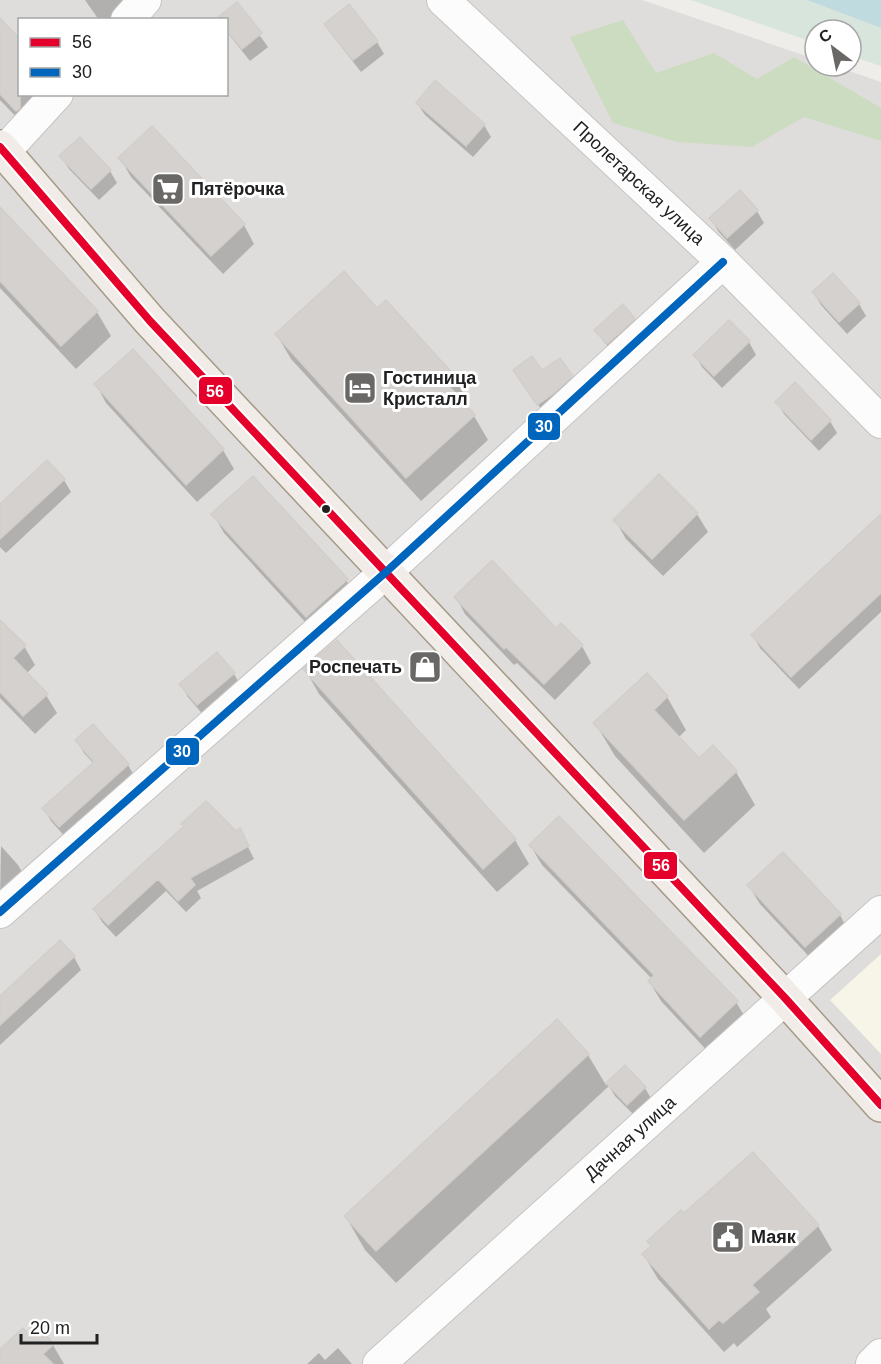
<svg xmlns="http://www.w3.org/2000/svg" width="881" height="1364" font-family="Helvetica,sans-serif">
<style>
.residential{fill:#dedddb;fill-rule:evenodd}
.education{fill:#f7f5e7}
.forest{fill:#ccdcc1}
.wetland{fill:#d8e5dc}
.water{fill:#bfdbe0}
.shadow{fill:#0003}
.building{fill:#d4d1ce;stroke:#d2cfcb;stroke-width:1.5}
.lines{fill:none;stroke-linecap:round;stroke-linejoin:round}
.minor-casing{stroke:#c5c4c2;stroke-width:34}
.major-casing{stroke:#a59987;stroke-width:36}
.minor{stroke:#fdfcfc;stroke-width:32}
.major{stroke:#f1ece7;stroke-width:33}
.bus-1-casing{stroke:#fff;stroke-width:12}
.bus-2-casing{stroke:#fff;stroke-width:12}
.bus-1{stroke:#e4002b;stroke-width:8}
.bus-2{stroke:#0065bd;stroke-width:8}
.bus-dot{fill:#212121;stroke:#fff;stroke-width:2}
.labels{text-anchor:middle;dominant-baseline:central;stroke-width:6;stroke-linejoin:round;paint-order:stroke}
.street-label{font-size:18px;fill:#212121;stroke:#fff}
.poi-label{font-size:18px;font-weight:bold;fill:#212121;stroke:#fff;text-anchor:start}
.line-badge{stroke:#fff;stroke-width:2}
.badge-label{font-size:16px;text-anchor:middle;font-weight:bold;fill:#fff}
</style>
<rect width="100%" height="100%" fill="#efedea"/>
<path class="residential" d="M0 0H642L815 59V66H835L881 82V1364H0ZM20 20H226V94H20Z"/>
<path class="education" d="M881 954V1054L830 1000Z"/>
<path class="forest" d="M623 20 656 73 714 53 757 79 794 57 881 108V141L804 117 752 147 677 142 613 123 570 37Z"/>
<path class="wetland" d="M691 0H807L881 28V66L851 56V30H815V43Z"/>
<path class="water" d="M807 0H881V28Z"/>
<path class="shadow" d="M85 0H136L111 20H99Z
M237 4 268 47 250 61 226 31V20Z
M0 20 20 94H51L21 122 0 100Z
M326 24 377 42 384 54 361 72 333 36Z
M417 103 484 125 491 137 473 157 425 115Z
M61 156 110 171 117 183 99 200 69 169Z
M120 158 244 225 254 244 223 274 131 177Z
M0 210 97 312 111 336 76 369 0 288Z
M757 211 764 223 735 250 718 231 711 218Z
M814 293 859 304 866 316 847 334 821 305Z
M386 302 454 377 468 401 464 405 474 416 488 440 421 501 291 359 277 335 377 310Z
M634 319 641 332 615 355 604 342 596 330Z
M749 342 756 355 722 388 702 367 695 355Z
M133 351 223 450 234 469 197 502 106 403 96 384Z
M542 372 571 377 579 389 546 416 522 382Z
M777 402 830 421 837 433 819 451 784 414Z
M64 480 71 492 6 553 0 547V506Z
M213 514 346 580 357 599 317 635 224 533Z
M697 514 708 532 663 576 626 539 615 520Z
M881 516V612L799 689 760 648 753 636Z
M456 597 556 630 582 646 591 663 555 700 517 663 514 665 465 614Z
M0 622 24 646 35 665 26 674 46 695 57 713 35 734 0 698Z
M305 669 515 840 529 864 497 892 319 694Z
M234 674 241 686 205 717 188 697 181 684Z
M667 697 686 730 678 738 698 761 713 747 736 772 755 805 704 853 615 756 595 723Z
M77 740 128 765 135 777 67 839 51 821 44 809 94 764 84 753Z
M185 827 246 843 254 859 197 891 201 898 186 912 166 891 116 937 102 922 95 910Z
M530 845 736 1002 748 1022 712 1056 661 1001 649 981 652 979 542 865Z
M1 846 18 865 25 877 0 900Z
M749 886 840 915 850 934 817 965 760 904Z
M60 943 74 957 81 970 0 1045V997Z
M588 1055 606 1085 625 1067 645 1088 652 1100 635 1116 615 1096 609 1086 396 1283 365 1250 346 1217Z
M818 1226 832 1250 766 1309 771 1317 737 1347 734 1343 724 1352 658 1279 644 1255Z
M53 1345 64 1364H0V1351Z
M338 1348 352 1364H307L319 1353 325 1360Z"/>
<path class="building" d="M237 2 262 33 242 49 226 30V20H218L217 18Z
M349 4 378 41 353 60 324 24Z
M0 18 20 39V108L16 111 0 94Z
M435 80 485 124 466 146 416 103Z
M152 126 245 224 211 256 118 158Z
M80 137 111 170 91 189 59 156Z
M740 190 758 210 727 238 709 218Z
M0 207 98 311 61 346 0 281Z
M344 271 377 308 386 300 455 376 447 384 475 415 406 478 275 334Z
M833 273 860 303 839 322 812 292Z
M623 304 635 319 607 344 594 330Z
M729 320 750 341 714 376 693 355Z
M133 349 224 449 186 485 94 384Z
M532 356 542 370 560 358 573 376 553 394 537 405 513 370Z
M795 382 831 420 811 440 775 402Z
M47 460 65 479 0 539V504Z
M659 474 698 513 652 559 613 520Z
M253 476 348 579 306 617 211 514Z
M881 514V593L791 677 751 635Z
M492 560 556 628 561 623 583 645 544 684 506 647 504 649 454 597Z
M0 620 26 645 13 658 48 694 23 716 0 692Z
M337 640 516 839 483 869 303 669Z
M217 652 235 673 197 705 179 684Z
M647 673 668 696 654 710 699 758 713 745 737 771 684 820 593 723Z
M93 724 129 764 59 827 42 808 94 762 75 740Z
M206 801 236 831 240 828 249 846 190 878 195 885 178 901 158 879 108 925 93 909 184 826 181 824Z
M559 816 738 1001 700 1037 648 981 654 975 529 845Z
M783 852 841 914 805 947 747 885Z
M60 940 75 956 0 1025V996Z
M557 1019 589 1054 376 1251 344 1216Z
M625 1065 646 1087 627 1105 606 1083Z
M753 1152 819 1225 752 1285 759 1292 723 1323 719 1320 709 1329 642 1254 651 1246 647 1241 681 1210 684 1213Z
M23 1328 32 1338 41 1330 54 1344 43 1354 53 1364H0V1349Z"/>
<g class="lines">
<defs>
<path id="minor" d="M443 0 723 262 881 422
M127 20 145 0
M0 156 57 94
M0 912 386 572 723 262
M379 1364 881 912
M872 1364 881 1355"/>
<path id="major" d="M0 147 150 321 785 998 881 1105"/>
</defs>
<use href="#minor" class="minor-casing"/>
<use href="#major" class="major-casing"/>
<use href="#minor" class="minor"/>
<use href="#major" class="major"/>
<defs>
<path id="bus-1" d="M0 147 150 321 785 998 881 1105"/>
<path id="bus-2" d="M0 912 386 572 723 262"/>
</defs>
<use href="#bus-1" class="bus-1-casing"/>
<use href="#bus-2" class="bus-2-casing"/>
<use href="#bus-1" class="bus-1"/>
<use href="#bus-2" class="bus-2"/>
</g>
<defs>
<symbol id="supermarket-square" viewBox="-11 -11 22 22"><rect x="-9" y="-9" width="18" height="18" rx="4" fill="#696867" stroke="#fff"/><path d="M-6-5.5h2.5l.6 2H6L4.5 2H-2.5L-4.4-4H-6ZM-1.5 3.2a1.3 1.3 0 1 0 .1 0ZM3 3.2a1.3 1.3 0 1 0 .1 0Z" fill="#fff"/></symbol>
<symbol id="hotel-square" viewBox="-11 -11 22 22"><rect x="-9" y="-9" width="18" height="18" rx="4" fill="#696867" stroke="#fff"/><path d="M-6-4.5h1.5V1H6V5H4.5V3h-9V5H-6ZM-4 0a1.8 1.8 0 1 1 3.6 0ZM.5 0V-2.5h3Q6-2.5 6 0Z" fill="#fff"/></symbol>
<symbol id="shop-square" viewBox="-11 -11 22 22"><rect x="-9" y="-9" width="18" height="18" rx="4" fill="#696867" stroke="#fff"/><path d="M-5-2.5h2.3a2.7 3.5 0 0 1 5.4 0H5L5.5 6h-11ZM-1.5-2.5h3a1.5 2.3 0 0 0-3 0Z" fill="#fff"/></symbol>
<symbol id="civic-square" viewBox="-11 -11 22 22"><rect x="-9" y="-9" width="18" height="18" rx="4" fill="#696867" stroke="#fff"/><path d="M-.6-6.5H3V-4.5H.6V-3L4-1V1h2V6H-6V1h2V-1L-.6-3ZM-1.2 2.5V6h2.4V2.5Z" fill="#fff"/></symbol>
</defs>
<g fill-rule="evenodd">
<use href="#supermarket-square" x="149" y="170" width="38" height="38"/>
<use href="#hotel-square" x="341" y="369" width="38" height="38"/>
<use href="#shop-square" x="406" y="648" width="38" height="38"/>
<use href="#civic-square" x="709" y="1218" width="38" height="38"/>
</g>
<circle class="bus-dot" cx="326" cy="509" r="5"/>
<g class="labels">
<g class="street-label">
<text transform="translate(639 183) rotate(43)">Пролетарская улица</text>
<text transform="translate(630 1138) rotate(-42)">Дачная улица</text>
</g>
<g class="poi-label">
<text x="191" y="189">Пятёрочка</text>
<text x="383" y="378">Гостиница<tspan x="383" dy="21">Кристалл</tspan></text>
<text x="402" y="667" text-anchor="end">Роспечать</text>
<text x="751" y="1237">Маяк</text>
</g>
</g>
<g class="line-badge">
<rect x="198" y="376" width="35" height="29" rx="6" fill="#e4002b"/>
<rect x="527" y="412" width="34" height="29" rx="6" fill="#0065bd"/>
<rect x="165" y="737" width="35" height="29" rx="6" fill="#0065bd"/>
<rect x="643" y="851" width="35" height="29" rx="6" fill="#e4002b"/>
</g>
<g class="badge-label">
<text x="215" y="397">56</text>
<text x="544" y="432">30</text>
<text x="182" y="757">30</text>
<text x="661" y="871">56</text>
</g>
<rect x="18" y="18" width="210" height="78" fill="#ffffff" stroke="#a6a6a6" stroke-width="1.5"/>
<rect x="30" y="38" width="30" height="9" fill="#e4002b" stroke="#a6a6a6" stroke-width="1.5"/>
<text x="72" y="48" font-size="18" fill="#212121">56</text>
<rect x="30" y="68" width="30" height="9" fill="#0065bd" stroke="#a6a6a6" stroke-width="1.5"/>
<text x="72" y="78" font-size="18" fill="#212121">30</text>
<g transform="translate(833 48) rotate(328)"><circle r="28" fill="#ffffff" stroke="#a6a6a6" stroke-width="1.5"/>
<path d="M0-4.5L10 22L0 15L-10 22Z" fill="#696867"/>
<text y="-9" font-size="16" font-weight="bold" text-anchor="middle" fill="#212121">С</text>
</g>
<path d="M21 1334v9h76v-9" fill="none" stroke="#212121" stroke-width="3"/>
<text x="30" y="1334" font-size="18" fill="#212121" stroke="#ffffff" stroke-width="4.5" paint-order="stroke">20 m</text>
</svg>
